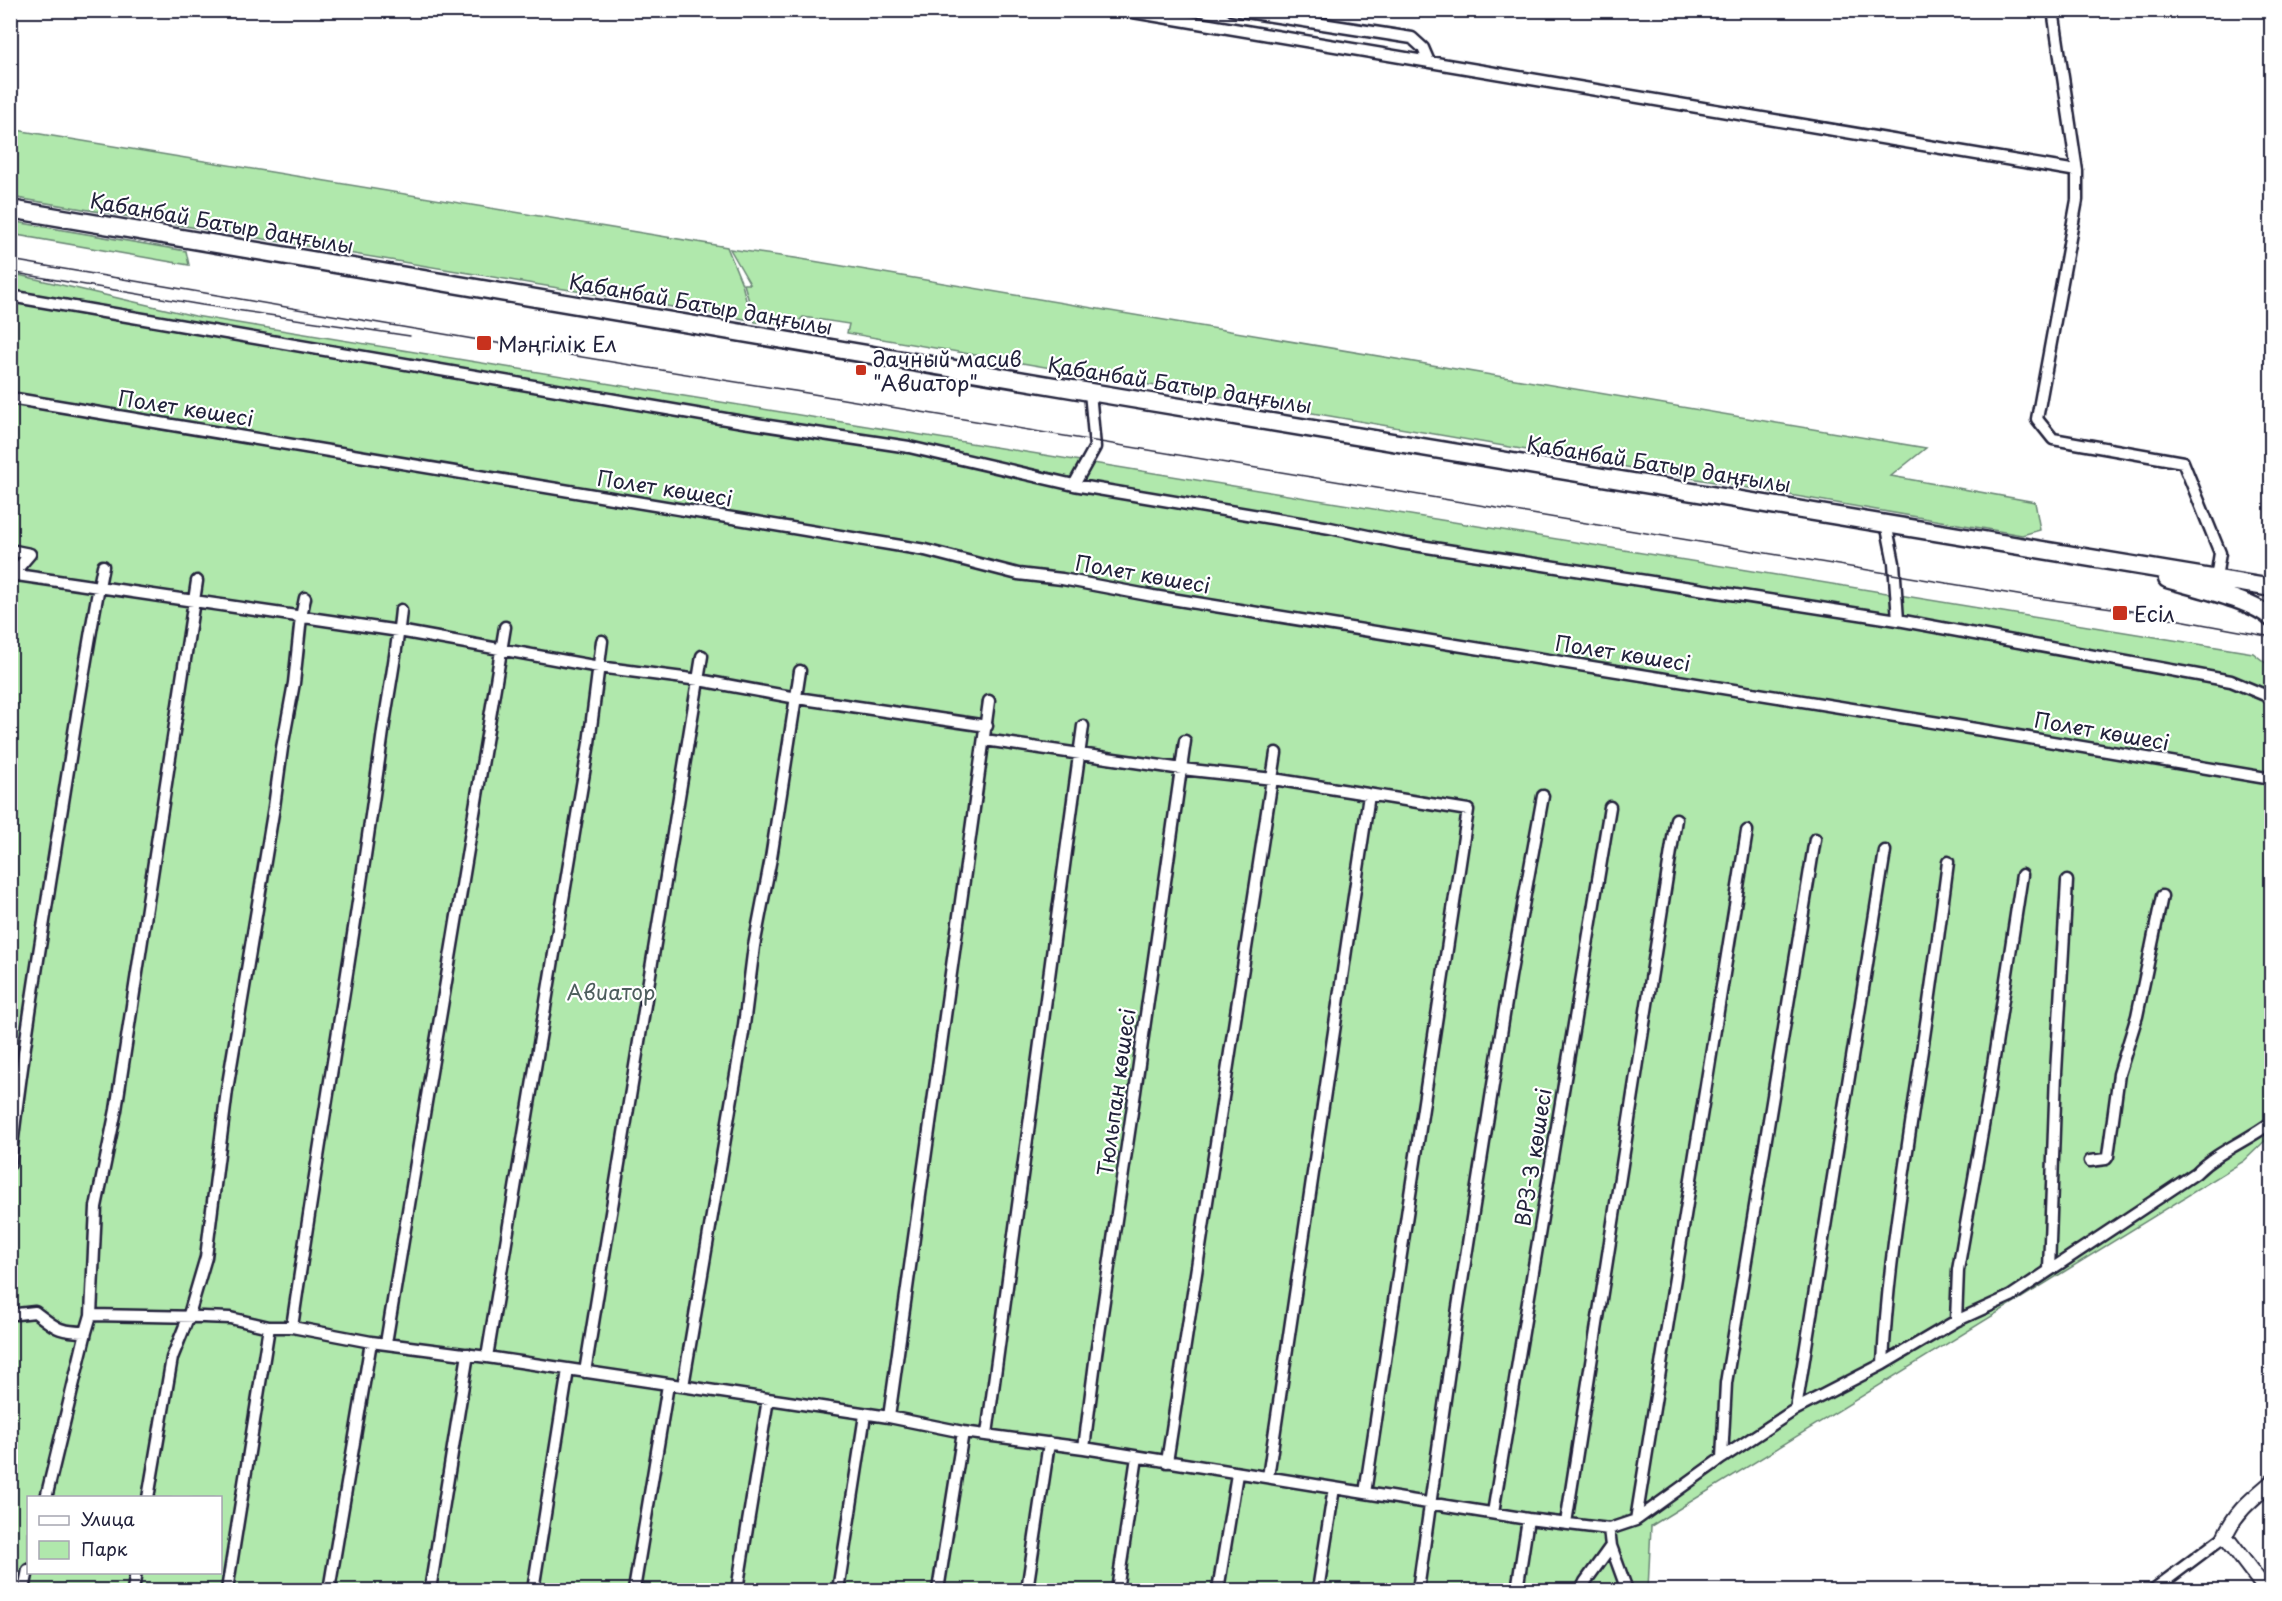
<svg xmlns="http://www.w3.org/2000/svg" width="2282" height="1601" font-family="'Playpen Sans',sans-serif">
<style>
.green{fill:#b0e8ac;stroke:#698574;stroke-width:1.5;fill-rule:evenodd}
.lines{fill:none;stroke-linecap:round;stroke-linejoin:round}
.minor-casing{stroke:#22223b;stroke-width:15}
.tertiary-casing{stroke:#22223b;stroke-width:18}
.primary-casing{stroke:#22223b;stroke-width:21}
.minor{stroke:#fff;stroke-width:10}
.tertiary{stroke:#fff;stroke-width:14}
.primary{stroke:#fff;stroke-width:16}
.tram{stroke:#22223b;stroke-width:1.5}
.poi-dot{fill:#c8321e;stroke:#fff;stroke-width:2}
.labels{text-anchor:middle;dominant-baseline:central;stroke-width:4.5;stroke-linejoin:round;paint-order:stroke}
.street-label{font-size:21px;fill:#22223b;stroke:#fff}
.poi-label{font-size:21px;fill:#22223b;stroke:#fff;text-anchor:start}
.park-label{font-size:21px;fill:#4d5d5d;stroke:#fff}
</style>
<rect width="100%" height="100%" fill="#fff"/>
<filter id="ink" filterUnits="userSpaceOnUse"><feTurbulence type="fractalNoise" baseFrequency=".0167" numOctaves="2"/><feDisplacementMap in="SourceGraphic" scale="12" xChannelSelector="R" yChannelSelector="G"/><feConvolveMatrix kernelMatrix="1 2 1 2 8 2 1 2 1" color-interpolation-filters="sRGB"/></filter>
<g filter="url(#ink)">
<path class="green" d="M10 129 727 247 742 284 751 320 11 197Z
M10 221 186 251 189 265 11 234Z
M730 249 795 258 1926 448 1891 476 2035 502 2040 530 2022 535 847 333 849 324 803 317 796 324 755 322 744 284H750Z
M10 273 195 316 2253 653 2272 668 2271 1135 2244 1161 1651 1526 1648 1590H11ZM28 1498H220V1572H28Z"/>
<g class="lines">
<defs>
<path id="minor" d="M1121 10 2077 171V200L2037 419 2053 439 2183 462 2220 553 2216 578
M1233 10 1412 38 1423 48 1429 62
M2053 10 2077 171
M10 296 743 422 909 447 1074 485 1330 528 1401 543 1898 620 2231 681 2272 698
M10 398 925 550 1018 574 1062 579 1153 596 1982 730 2272 779
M1074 485 1095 447 1090 392
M1886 523 1894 563 1898 620
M10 550 30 554 13 574
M10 574 399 631 599 667 699 680 797 698 987 726
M985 740 1182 769 1273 779 1468 810 1365 1493
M2090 1161 2106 1159 2108 1156 2119 1074 2137 1016 2162 896
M10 1164C22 1055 40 947 57 839 72 748 85 656 103 566
M2049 1270 2056 1073 2067 881
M10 1312 17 1314 35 1312C56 1328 58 1332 86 1332L91 1315 96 1207 116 1110 197 581
M91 1315 203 1317 230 1318 269 1327H292L371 1342 487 1357 889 1417 963 1432 1084 1448 1528 1519 1609 1529 1636 1520 1722 1458 1796 1409 1883 1364 1956 1321 2011 1296 2196 1173C2218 1151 2247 1141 2272 1122
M1956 1321 1958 1270 1987 1104 2022 875
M292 1327C321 1128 356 930 383 731 389 690 397 651 401 610
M386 1343 505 627
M487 1357 589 743 602 641
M1883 1364C1887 1274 1902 1186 1915 1097 1927 1019 1938 941 1948 862
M585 1372 702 656
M683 1386 743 1033 754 946 771 858 800 671
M1796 1409 1885 851
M889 1417 989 701
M987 1434 1083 726
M1084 1448 1096 1354 1135 1092 1185 741
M1722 1458 1726 1383 1815 839
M1167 1462 1276 753
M1268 1477 1369 795
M46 1498 86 1332
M148 1498 172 1358 188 1318 206 1257 227 1090 274 807 282 748 294 683 301 617 305 598
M1493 1513 1610 807
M1636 1520 1747 831
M1566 1523 1676 819
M1609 1529 1611 1546 1627 1590
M24 1590 28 1570
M133 1590 136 1572
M227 1590 269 1327
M329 1590 371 1342
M430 1590 468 1354
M533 1590 568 1370
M634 1590 668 1385
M737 1590 768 1399
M838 1590 865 1415
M938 1590 963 1432
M1027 1590 1049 1443
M1117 1590 1137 1457
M1218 1590 1237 1474
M1318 1590 1334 1488
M1418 1590 1458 1307 1510 977 1543 796
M1517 1590 1528 1519
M1581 1590 1585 1582 1611 1546
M2153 1590 2225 1536"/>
<path id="tertiary" d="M2266 1590 2225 1536C2235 1512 2252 1499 2272 1482"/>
<path id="primary" d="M10 209 1090 392 2272 588
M2167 579C2193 587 2254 600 2272 619"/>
</defs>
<use href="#minor" class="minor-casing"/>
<use href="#tertiary" class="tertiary-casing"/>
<use href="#primary" class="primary-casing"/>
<use href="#minor" class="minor"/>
<use href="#tertiary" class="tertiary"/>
<use href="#primary" class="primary"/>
<path class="tram" d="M10 260C276 304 541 353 807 393L2024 596 2120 609 2272 637
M10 272 202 305 410 336"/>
</g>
</g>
<g class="poi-dot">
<rect x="476" y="335" width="16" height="16" rx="3"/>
<rect x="855" y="364" width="12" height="12" rx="3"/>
<rect x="2112" y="605" width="16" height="16" rx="3"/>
</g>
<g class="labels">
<g class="street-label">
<text transform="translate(222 222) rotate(10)">Қабанбай Батыр даңғылы</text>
<text transform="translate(701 303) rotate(10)">Қабанбай Батыр даңғылы</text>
<text transform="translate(1180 384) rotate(9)">Қабанбай Батыр даңғылы</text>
<text transform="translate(186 407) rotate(9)">Полет көшесі</text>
<text transform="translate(1659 463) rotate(9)">Қабанбай Батыр даңғылы</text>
<text transform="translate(665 487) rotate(9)">Полет көшесі</text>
<text transform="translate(1143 573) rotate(10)">Полет көшесі</text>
<text transform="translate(1623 652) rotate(9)">Полет көшесі</text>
<text transform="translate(2102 730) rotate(10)">Полет көшесі</text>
<text transform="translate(1115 1092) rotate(-82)">Тюльпан көшесі</text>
<text transform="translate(1532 1157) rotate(-81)">ВРЗ-3 көшесі</text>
</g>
<g class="poi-label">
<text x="498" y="343">Мәңгілік Ел</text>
<text x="873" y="358">дачный масив<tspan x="873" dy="24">"Авиатор"</tspan></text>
<text x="2134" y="613">Есіл</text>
</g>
<g class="park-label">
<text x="611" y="991">Авиатор</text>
</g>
</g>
<rect width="2282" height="1601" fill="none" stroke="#fff" stroke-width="36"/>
<rect x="18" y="18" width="2246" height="1565" fill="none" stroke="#22223b" stroke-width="2" filter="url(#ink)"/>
<rect x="27" y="1496" width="195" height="78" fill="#ffffff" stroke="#a7a7b1" stroke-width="1.5"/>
<rect x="39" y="1516" width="30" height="9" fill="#ffffff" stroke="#a7a7b1" stroke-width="1.5"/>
<text x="81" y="1526" font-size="18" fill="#22223b">Улица</text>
<rect x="39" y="1541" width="30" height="18" fill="#b0e8ac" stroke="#a7a7b1" stroke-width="1.5"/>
<text x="81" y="1556" font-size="18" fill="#22223b">Парк</text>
</svg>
